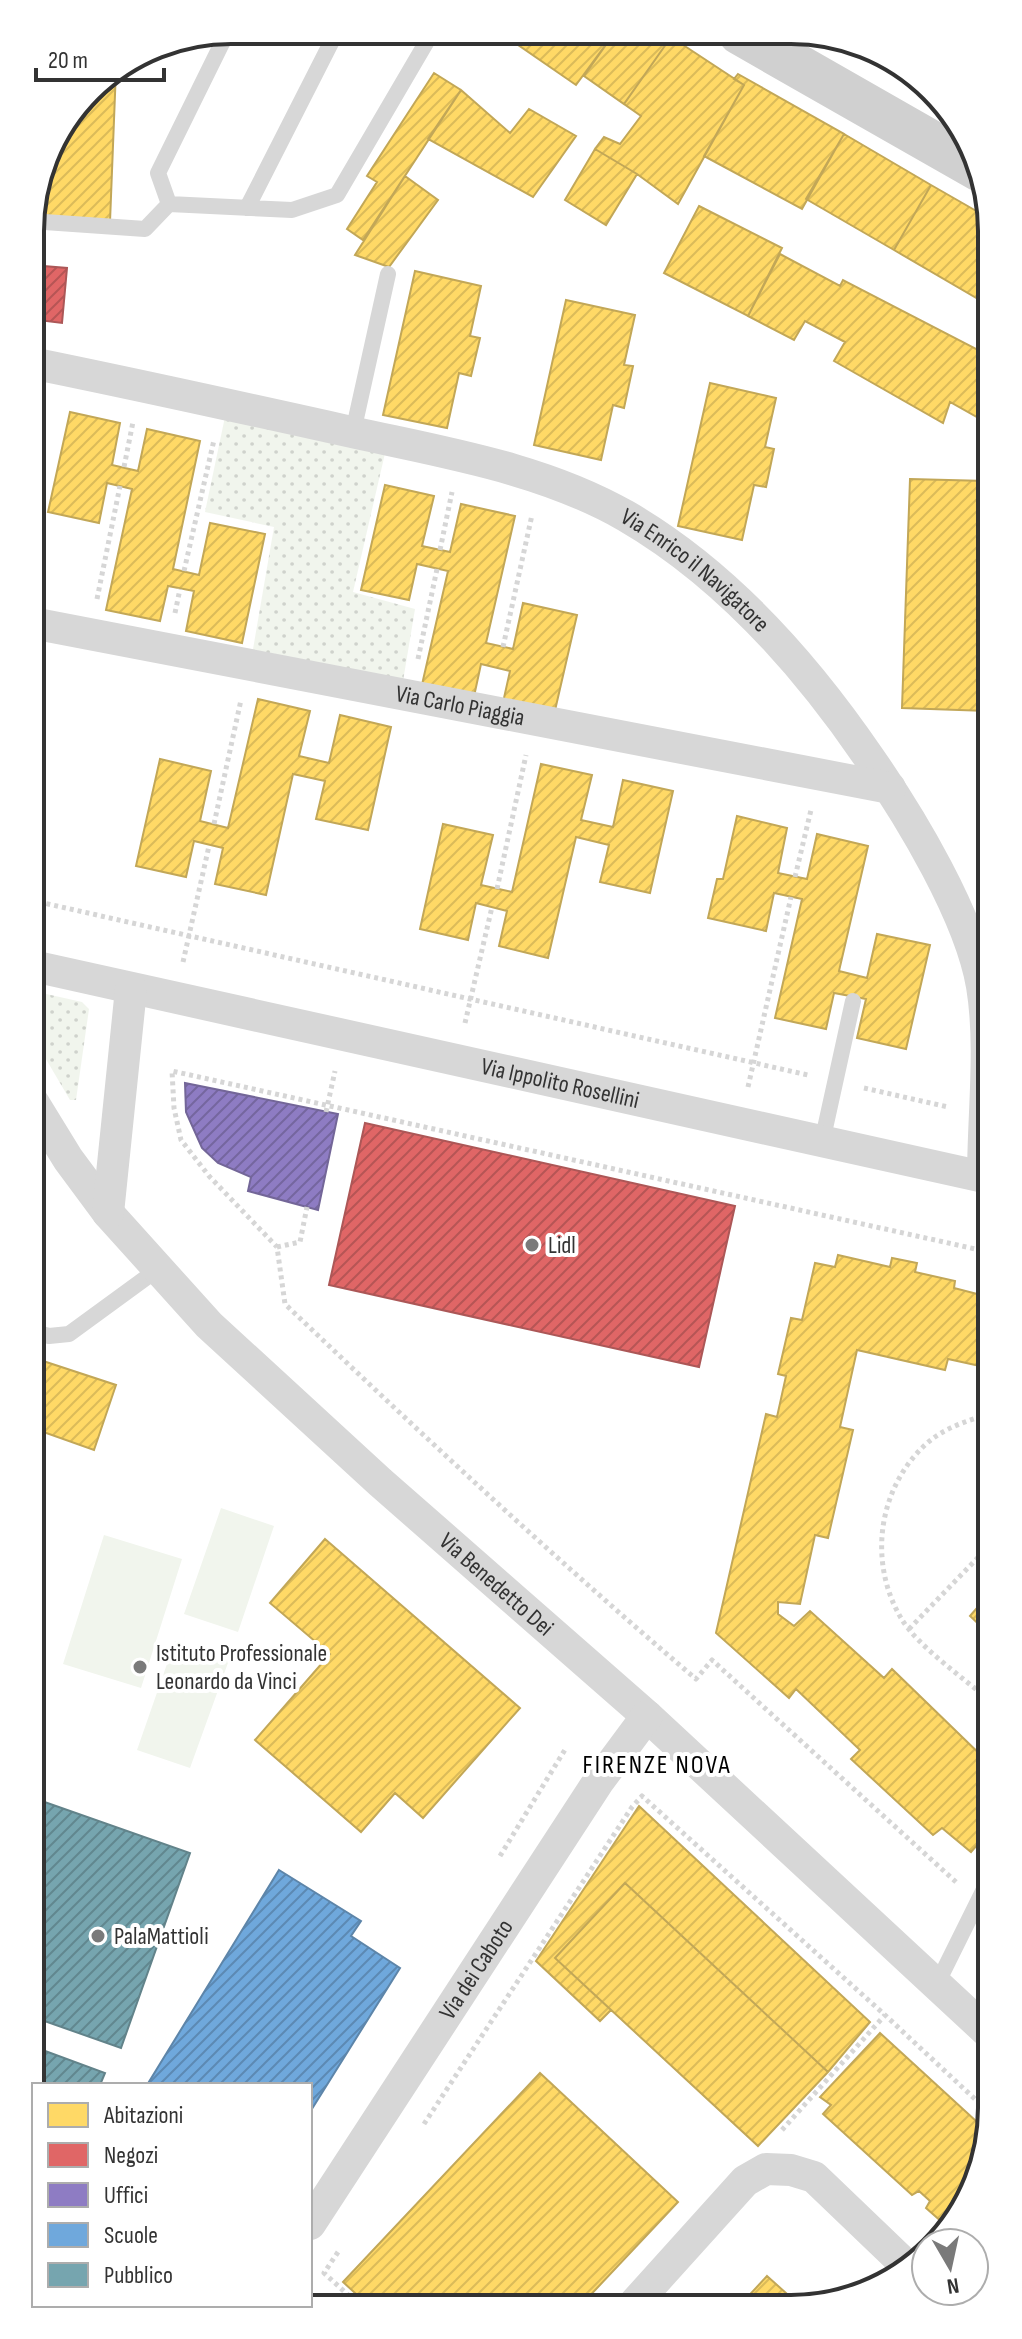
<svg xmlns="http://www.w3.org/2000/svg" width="1022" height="2339" font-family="'Sofia Sans Condensed',sans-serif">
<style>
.grass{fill:url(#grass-dots)}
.park{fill:#f1f5ed}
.homes{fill:url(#homes-hatch);stroke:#c2a757;stroke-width:2}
.shops{fill:url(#shops-hatch);stroke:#ac5757;stroke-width:2}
.offices{fill:url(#offices-hatch);stroke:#736698;stroke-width:2}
.schools{fill:url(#schools-hatch);stroke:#5d85a9;stroke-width:2}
.public{fill:url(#public-hatch);stroke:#62838a;stroke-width:2}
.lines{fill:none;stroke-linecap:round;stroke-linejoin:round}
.path{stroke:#d6d6d6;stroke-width:5;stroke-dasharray:4 4;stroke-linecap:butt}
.lane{stroke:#d7d7d7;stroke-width:16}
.street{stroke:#d7d7d7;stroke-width:32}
.secondary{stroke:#d0d0d0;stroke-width:44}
.poi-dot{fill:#7a7a7a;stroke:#fff;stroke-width:3}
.labels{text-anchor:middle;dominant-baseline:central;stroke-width:8;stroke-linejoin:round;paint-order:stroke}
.street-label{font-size:24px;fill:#333;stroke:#fff}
.poi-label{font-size:24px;fill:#333;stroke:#fff;text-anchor:start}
.neighbourhood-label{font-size:26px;letter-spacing:2px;fill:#000;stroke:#fff}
.rim{fill:none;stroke:#333;stroke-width:4}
</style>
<defs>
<pattern id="grass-dots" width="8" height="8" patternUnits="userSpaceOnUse" patternTransform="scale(2)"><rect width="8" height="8" fill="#f1f5ed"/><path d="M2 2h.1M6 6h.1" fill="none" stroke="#cfd2cc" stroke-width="1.8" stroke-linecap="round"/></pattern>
<pattern id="homes-hatch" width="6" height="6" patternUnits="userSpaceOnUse" patternTransform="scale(2)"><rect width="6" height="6" fill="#ffd966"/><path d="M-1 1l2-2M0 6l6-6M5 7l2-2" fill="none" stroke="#dbbb59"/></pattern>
<pattern id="shops-hatch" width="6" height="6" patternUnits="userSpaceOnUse" patternTransform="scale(2)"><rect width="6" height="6" fill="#e06666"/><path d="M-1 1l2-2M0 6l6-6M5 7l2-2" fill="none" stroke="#b65555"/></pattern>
<pattern id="offices-hatch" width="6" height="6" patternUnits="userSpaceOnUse" patternTransform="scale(2)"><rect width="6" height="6" fill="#8e7cc3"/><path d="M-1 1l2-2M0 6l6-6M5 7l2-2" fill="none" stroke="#75669f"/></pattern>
<pattern id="schools-hatch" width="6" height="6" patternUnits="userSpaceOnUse" patternTransform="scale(2)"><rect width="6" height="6" fill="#6fa8dc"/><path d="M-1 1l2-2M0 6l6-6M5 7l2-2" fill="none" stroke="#5c89b3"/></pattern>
<pattern id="public-hatch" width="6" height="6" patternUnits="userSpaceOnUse" patternTransform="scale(2)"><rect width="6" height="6" fill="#76a5af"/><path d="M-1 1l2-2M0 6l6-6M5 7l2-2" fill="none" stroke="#61878f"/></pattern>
</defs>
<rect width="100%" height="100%" fill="#fff"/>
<path class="grass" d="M226 412 386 449 353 592 415 609 402 687 252 655 274 527 205 512Z
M33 991 82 1002 89 1009 76 1100H70L33 1037Z"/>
<path class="park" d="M221 1508 274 1526 238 1632 184 1614Z
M104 1535 182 1559 141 1688 63 1664Z
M175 1641 229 1660 190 1768 137 1750Z"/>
<path class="homes" d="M508 32H615L576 85 505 36Z
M615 32 665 33 671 37 624 104 584 76Z
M671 37 744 85 678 204 637 174 595 149 604 137 620 144 641 116 624 104Z
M116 69 110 222 31 217 51 142 98 80Z
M434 73 461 90 363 240 347 229 377 182 367 176Z
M738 74 844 134 802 209 704 156 744 85 734 79Z
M461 90 510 133 529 109 576 136 533 197 428 139Z
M844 134 931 185 894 250 806 199Z
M595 149 637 174 606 225 565 200Z
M405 176 438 200 389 267 355 255Z
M931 185 985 216V303L894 250Z
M699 206 782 248 748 316 664 273Z
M780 254 840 286 843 280 986 354 984 421 950 402 943 423 834 361 845 342 805 321 794 340 748 316Z
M415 271 481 286 470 336 480 338 471 376 459 373 447 428 383 415Z
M566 300 635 315 624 365 633 366 624 408 613 405 601 460 534 445Z
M710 383 776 398 765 447 774 449 766 487 754 485 742 540 678 526Z
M70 412 120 423 112 465 138 471 147 429 200 441 173 569 199 575 210 523 265 534 242 643 186 631 194 591 168 586 160 621 106 610 132 489 107 483 99 523 48 512Z
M910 479 986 481 987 711 902 708Z
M385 485 434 496 422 546 450 552 461 504 515 516 486 643 513 649 523 603 577 615 553 719 502 707 510 671 481 664 473 701 421 689 448 571 417 564 409 600 361 590Z
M258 699 310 711 299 756 329 763 340 715 391 727 368 830 316 819 325 781 293 774 266 895 215 884 223 848 194 841 186 877 136 866 160 759 211 771 200 821 228 828Z
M541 764 592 775 581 820 613 827 623 780 673 791 650 893 600 882 609 845 576 837 548 958 499 946 507 911 476 903 468 940 420 929 443 824 493 835 481 885 512 892Z
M737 816 787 828 778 873 807 879 817 834 868 846 839 971 867 978 877 934 930 945 906 1049 857 1038 866 999 834 993 826 1029 775 1018 802 899 774 893 766 931 708 918 717 879H723Z
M838 1255 890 1267 892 1258 917 1263 915 1272 955 1281 954 1288 989 1297V1368L948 1359 945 1370 857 1350 840 1427 853 1430 828 1538 815 1535 800 1604 778 1602V1614L794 1626 810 1611 884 1678 892 1669 990 1764 991 1829 971 1852 942 1828 933 1835 851 1759 860 1750 796 1689 789 1698 716 1633 766 1414 777 1417 786 1376 778 1374 791 1318 802 1320 815 1263 835 1267Z
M34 1358 116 1385 94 1450 35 1429Z
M325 1539 520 1708 423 1818 395 1793 361 1832 255 1740 330 1654 270 1603Z
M990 1593V1635L970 1616Z
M639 1806 870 2022 828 2072 625 1883 555 1958 611 2010 600 2021 536 1961Z
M625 1883 828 2072 758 2146 555 1958Z
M880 2033 988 2132 951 2230 926 2208 930 2201 919 2191 912 2195 823 2114 831 2105 820 2097Z
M540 2073 678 2202 583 2303 367 2304 343 2282Z
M767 2276 796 2302 742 2303Z"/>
<path class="shops" d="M31 265 67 268 62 323 31 319Z
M365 1123 735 1206 699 1367 329 1285Z"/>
<path class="offices" d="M185 1083 338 1114 318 1210 248 1191 251 1177 218 1163 202 1148 186 1112Z"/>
<path class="schools" d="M279 1870 361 1921 351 1936 400 1968 310 2112V2085H147Z"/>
<path class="public" d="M36 1799 190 1853 121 2048 36 2018Z
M37 2048 105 2073 100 2085H37Z"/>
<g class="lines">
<path class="path" d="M685 33 698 41
M124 467 133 422
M440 550 452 492
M184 571 214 440
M97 599 120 486
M175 613 180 589
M503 647 532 515
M418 659 437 569
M214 824 241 700
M795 877 811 810
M497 889 526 755
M33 896 39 902 808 1075
M183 962 209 846
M465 1023 492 907
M748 1087 791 897
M864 1088 948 1107
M326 1112 335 1071
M277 1247 300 1242 307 1207
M989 1416 985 1415C964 1422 942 1429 925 1445 878 1489 868 1562 901 1618 917 1646 965 1679 990 1701
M909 1629 990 1545
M500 1856 566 1748
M956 1882 712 1660 696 1679C555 1559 419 1432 285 1304L277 1247 209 1176 181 1140 174 1108 172 1071 989 1252
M424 2124 632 1807 642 1796 885 2015 992 2115
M782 2130 885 2015
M338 2252 324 2273 358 2304"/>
<path class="lane" d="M169 204 158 173 228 31
M247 208 337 31
M30 221 145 229 169 204 292 210 337 195 433 31
M353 432 388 274
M822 1142 853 1001
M34 1332 49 1336 69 1334 158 1269
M937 1984 991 1875"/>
<g class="street">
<path id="s1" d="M31 363C140 385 248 409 356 433 447 453 544 469 626 516 726 574 806 665 870 759 911 818 970 916 982 986 992 1046 983 1116 983 1177"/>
<path id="s2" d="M32 623 890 788"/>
<path id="s3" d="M33 966 988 1178"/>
<path id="s4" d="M33 1102 68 1159 108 1213 209 1325 380 1482 647 1716 991 2035"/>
<path d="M108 1213 131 989"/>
<path id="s5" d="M310 2224 598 1782 647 1716"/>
<path d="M635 2303 745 2181 766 2169 791 2170 814 2177 910 2269"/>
</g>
<path class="secondary" d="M740 33 980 170"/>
</g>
<g class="poi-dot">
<circle cx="532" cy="1245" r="8"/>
<circle cx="140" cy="1667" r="8"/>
<circle cx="98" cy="1936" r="8"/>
</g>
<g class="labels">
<g class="street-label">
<text stroke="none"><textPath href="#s1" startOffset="704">Via Enrico il Navigatore</textPath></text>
<text stroke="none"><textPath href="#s2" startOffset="436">Via Carlo Piaggia</textPath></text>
<text stroke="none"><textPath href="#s3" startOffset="540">Via Ippolito Rosellini</textPath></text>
<text stroke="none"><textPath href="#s4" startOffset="672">Via Benedetto Dei</textPath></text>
<text stroke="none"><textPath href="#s5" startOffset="304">Via dei Caboto</textPath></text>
</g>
<g class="poi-label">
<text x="548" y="1245">Lidl</text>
<text x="156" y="1653">Istituto Professionale<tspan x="156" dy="28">Leonardo da Vinci</tspan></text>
<text x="114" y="1936">PalaMattioli</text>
</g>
<g class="neighbourhood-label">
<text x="657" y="1765">FIRENZE NOVA</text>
</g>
</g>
<path d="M0 0H1022V2339H0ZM231 44H791A187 187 0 0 1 978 231V2108A187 187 0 0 1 791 2295H231A187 187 0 0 1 44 2108V231A187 187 0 0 1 231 44Z" fill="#fff" fill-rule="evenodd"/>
<path class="rim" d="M231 44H791A187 187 0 0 1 978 231V2108A187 187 0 0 1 791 2295H231A187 187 0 0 1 44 2108V231A187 187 0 0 1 231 44Z"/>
<rect x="32" y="2083" width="280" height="224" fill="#ffffff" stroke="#adadad" stroke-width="2"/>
<rect x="48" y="2103" width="40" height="24" fill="#ffd966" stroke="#adadad" stroke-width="2"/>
<text x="104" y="2123" font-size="24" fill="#333333">Abitazioni</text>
<rect x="48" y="2143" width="40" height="24" fill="#e06666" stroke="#adadad" stroke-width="2"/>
<text x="104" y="2163" font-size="24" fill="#333333">Negozi</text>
<rect x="48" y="2183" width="40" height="24" fill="#8e7cc3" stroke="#adadad" stroke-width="2"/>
<text x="104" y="2203" font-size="24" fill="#333333">Uffici</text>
<rect x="48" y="2223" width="40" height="24" fill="#6fa8dc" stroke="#adadad" stroke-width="2"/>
<text x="104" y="2243" font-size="24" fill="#333333">Scuole</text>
<rect x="48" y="2263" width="40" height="24" fill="#76a5af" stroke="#adadad" stroke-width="2"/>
<text x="104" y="2283" font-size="24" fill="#333333">Pubblico</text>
<g transform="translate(950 2267) rotate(171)"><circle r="38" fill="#ffffff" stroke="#adadad" stroke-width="2"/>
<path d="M0-6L14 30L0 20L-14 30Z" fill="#7a7a7a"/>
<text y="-12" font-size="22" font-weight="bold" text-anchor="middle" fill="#333333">N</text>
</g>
<path d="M36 68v12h128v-12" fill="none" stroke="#333333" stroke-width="4"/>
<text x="48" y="68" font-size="24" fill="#333333" stroke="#ffffff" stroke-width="6" paint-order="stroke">20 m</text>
</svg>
